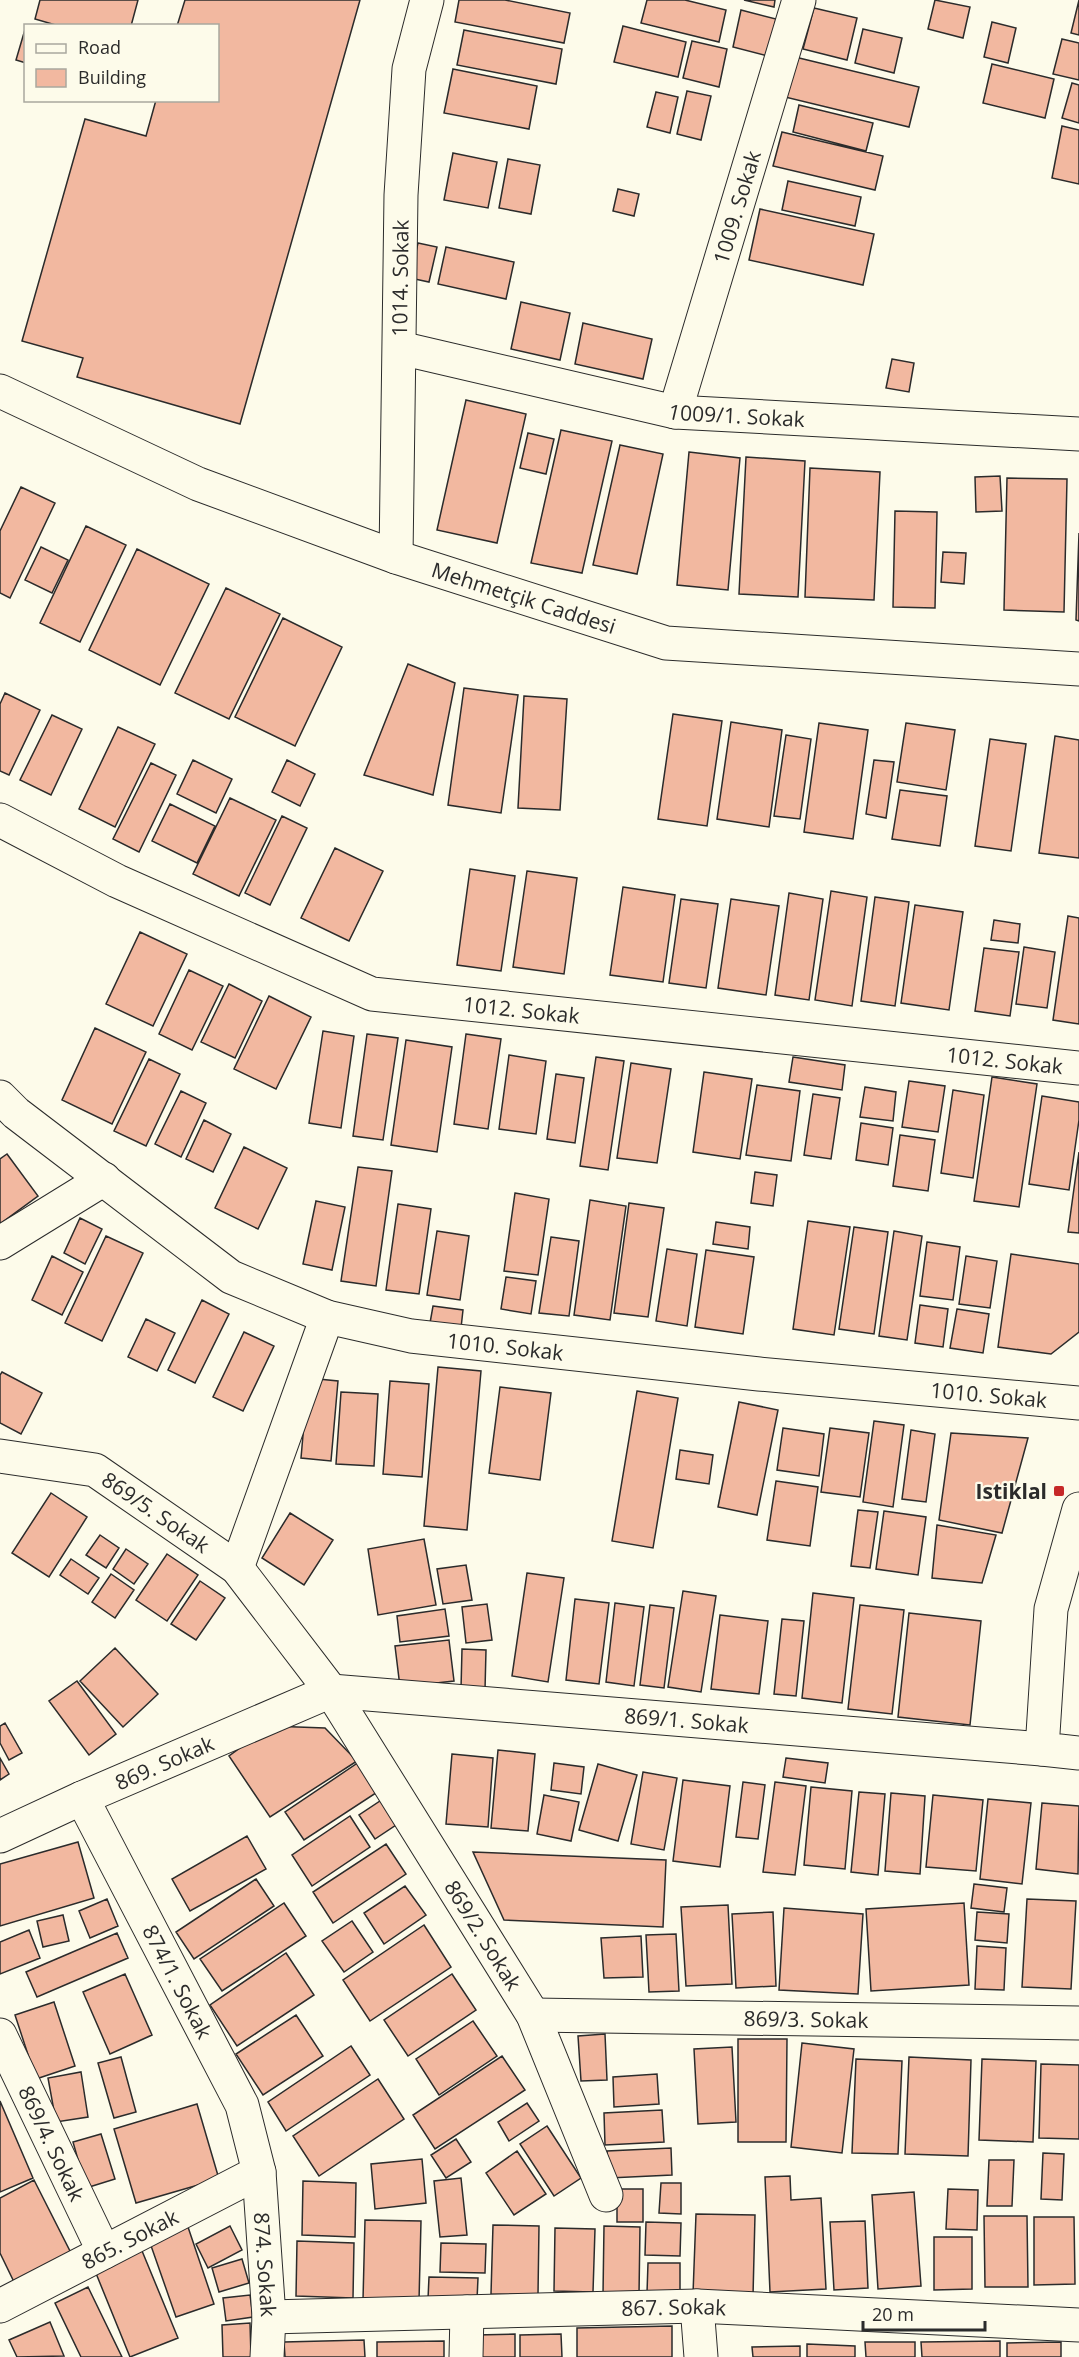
<svg xmlns="http://www.w3.org/2000/svg" width="1079" height="2357" font-family="'Open Sans',sans-serif">
<style>
.building{fill:#f2b8a0;stroke:#2b2b2b;stroke-width:1.5}
.lines{fill:none;stroke-linecap:round;stroke-linejoin:round}
.minor-casing{stroke:#2b2b2b;stroke-width:35}
.tertiary-casing{stroke:#2b2b2b;stroke-width:35}
.secondary-casing{stroke:#2b2b2b;stroke-width:35}
.minor{stroke:#fdfbea;stroke-width:33}
.tertiary{stroke:#fdfbea;stroke-width:33}
.secondary{stroke:#fdfbea;stroke-width:33}
.poi-dot{fill:#c62828;stroke:#fdfbea;stroke-width:2}
.labels{text-anchor:middle;dominant-baseline:central;stroke-width:4.5;stroke-linejoin:round;paint-order:stroke}
.street-label{font-size:21px;fill:#2b2b2b;stroke:#fdfbea}
.poi-label{font-size:21px;font-weight:bold;fill:#2b2b2b;stroke:#fdfbea;text-anchor:end}
</style>
<rect width="100%" height="100%" fill="#fdfbea"/>
<path class="building" d="M40 0H138L131 26H59L35 19Z
M185 0H360L240 424 77 377 83 358 22 341 85 119 146 136 156 100H218V26H177Z
M459 0H505L570 13 564 43 455 22Z
M647 0H685L726 10 719 42 641 23Z
M744 0H775L774 7Z
M935 0 970 7 963 38 928 29Z
M1079 0V35L1071 33Z
M814 8 857 18 847 60 803 49Z
M741 10 776 19 768 56 733 47Z
M992 22 1016 28 1008 63 984 57Z
M26 26V63L16 60Z
M623 26 686 42 678 77 614 62Z
M863 29 902 38 894 73 855 63Z
M464 30 562 49 556 84 457 65Z
M1062 39 1079 43V80L1053 74Z
M692 41 727 49 719 87 683 78Z
M795 57 919 87 909 127 785 97Z
M992 64 1054 79 1045 118 983 103Z
M453 69 537 86 529 129 444 113Z
M1072 83 1079 85V123L1062 118Z
M687 91 711 96 701 140 677 134Z
M656 92 678 97 670 133 647 127Z
M799 105 873 123 866 151 793 132Z
M1062 126 1079 130V184L1052 178Z
M782 132 883 156 875 190 773 166Z
M453 153 497 162 488 208 444 200Z
M508 159 540 165 531 214 499 208Z
M788 181 861 197 855 226 782 210Z
M618 189 639 194 634 216 613 211Z
M760 209 874 234 863 285 749 260Z
M418 243 437 247 429 282 410 278Z
M446 247 514 262 506 299 438 284Z
M521 302 570 313 560 360 511 349Z
M583 323 652 339 643 379 575 364Z
M892 359 914 363 909 392 886 388Z
M466 400 526 414 497 543 437 530Z
M561 430 612 441 582 573 531 563Z
M528 433 554 439 546 474 520 468Z
M620 445 663 454 637 574 593 565Z
M689 452 740 458 728 590 677 585Z
M746 457 805 461 798 597 739 594Z
M810 468 880 472 874 600 805 597Z
M1000 476 1002 511 976 512 975 477Z
M1007 478 1067 479 1064 612 1004 610Z
M21 487 55 503 10 598 0 593V531Z
M895 511 937 512 935 608 893 607Z
M86 526 126 545 80 642 40 623Z
M1079 533V621L1076 620Z
M41 547 68 560 52 593 25 580Z
M137 549 209 584 160 685 89 650Z
M943 552 966 553 964 584 941 582Z
M226 588 280 614 229 719 175 693Z
M283 618 342 647 295 746 235 717Z
M408 664 455 683 433 795 364 775Z
M464 688 518 695 501 813 448 805Z
M5 693 40 710 9 775 0 771V704Z
M524 696 567 699 560 810 518 808Z
M673 714 722 721 707 826 658 819Z
M52 715 82 729 51 795 20 780Z
M731 722 782 730 769 827 717 819Z
M819 723 868 730 853 839 804 832Z
M906 723 955 730 946 790 897 782Z
M118 727 155 744 115 827 79 809Z
M786 735 811 739 800 819 774 816Z
M1055 736 1079 740V858L1039 853Z
M990 739 1026 744 1011 851 975 846Z
M193 760 232 779 216 813 177 794Z
M287 760 315 774 300 806 272 792Z
M874 760 894 762 886 818 866 814Z
M151 763 176 775 139 852 113 839Z
M900 790 947 796 940 846 892 839Z
M230 798 276 820 239 896 193 874Z
M170 804 215 826 197 863 152 841Z
M282 816 307 828 270 905 245 893Z
M335 848 383 871 349 941 301 918Z
M470 869 515 876 501 971 457 965Z
M527 871 577 878 564 974 513 967Z
M623 887 675 895 663 982 610 975Z
M831 891 867 897 852 1006 815 1000Z
M789 893 823 899 809 1000 775 995Z
M875 897 909 902 895 1006 861 1001Z
M681 899 718 904 706 988 669 983Z
M731 899 779 906 766 995 718 988Z
M915 905 963 912 949 1010 901 1003Z
M1068 916 1079 918V1024L1053 1020Z
M994 920 1020 924 1018 943 991 940Z
M140 932 187 954 153 1026 106 1004Z
M1024 947 1055 952 1047 1008 1016 1004Z
M984 948 1019 952 1010 1016 975 1011Z
M189 970 223 986 192 1050 159 1034Z
M229 984 262 1001 235 1058 201 1042Z
M269 996 311 1017 276 1089 234 1069Z
M95 1028 146 1052 112 1124 62 1100Z
M323 1031 354 1036 341 1128 309 1123Z
M367 1034 398 1038 383 1140 353 1136Z
M466 1034 501 1039 488 1129 454 1124Z
M406 1040 452 1047 437 1152 391 1145Z
M509 1055 546 1061 536 1134 499 1129Z
M596 1057 624 1061 608 1170 580 1166Z
M793 1057 845 1065 842 1090 789 1082Z
M149 1059 180 1074 146 1146 114 1131Z
M631 1063 671 1069 657 1163 617 1158Z
M704 1072 752 1079 740 1159 693 1152Z
M556 1074 584 1078 575 1143 547 1139Z
M992 1077 1037 1084 1019 1207 974 1201Z
M909 1081 945 1086 938 1132 902 1127Z
M757 1085 800 1091 791 1161 746 1155Z
M865 1087 896 1092 893 1121 860 1117Z
M953 1090 984 1095 973 1178 941 1173Z
M181 1091 206 1103 181 1157 155 1144Z
M813 1094 840 1098 831 1159 804 1155Z
M1042 1096 1079 1102V1120L1069 1190 1029 1184Z
M204 1120 231 1134 213 1172 186 1159Z
M861 1123 893 1128 888 1165 856 1160Z
M900 1135 935 1140 928 1191 893 1186Z
M244 1147 287 1168 258 1229 215 1208Z
M1079 1152V1233L1068 1232Z
M7 1154 38 1196 0 1224V1159Z
M358 1167 392 1171 376 1286 341 1281Z
M755 1172 777 1175 773 1206 751 1203Z
M515 1193 549 1199 538 1275 504 1271Z
M590 1200 626 1206 610 1320 574 1315Z
M316 1201 345 1207 332 1270 303 1264Z
M629 1203 664 1208 648 1317 614 1313Z
M398 1204 431 1209 419 1294 386 1290Z
M80 1218 102 1229 85 1264 64 1253Z
M808 1221 850 1227 834 1335 793 1329Z
M716 1222 750 1227 748 1249 713 1244Z
M854 1227 888 1232 874 1334 839 1329Z
M437 1231 469 1236 460 1300 427 1295Z
M894 1231 922 1236 907 1340 879 1336Z
M106 1236 143 1253 102 1341 65 1323Z
M551 1237 579 1241 569 1316 539 1313Z
M927 1242 960 1247 953 1300 920 1296Z
M667 1249 697 1254 687 1326 656 1321Z
M706 1250 754 1257 743 1334 695 1327Z
M1011 1254 1079 1264V1332L1051 1354 998 1347Z
M52 1256 83 1272 62 1315 32 1300Z
M966 1256 997 1261 990 1308 959 1304Z
M506 1277 536 1281 531 1314 501 1309Z
M202 1300 229 1314 195 1383 168 1370Z
M920 1305 948 1309 943 1347 915 1343Z
M433 1306 463 1310 461 1328 430 1323Z
M957 1309 989 1314 983 1353 950 1348Z
M146 1319 175 1333 157 1371 128 1357Z
M244 1332 274 1346 243 1411 213 1397Z
M438 1367 481 1371 467 1530 424 1526Z
M2 1372 42 1393 21 1434 0 1423V1375Z
M308 1378 338 1381 331 1461 301 1458Z
M390 1381 429 1384 422 1477 383 1474Z
M500 1387 551 1393 540 1480 489 1473Z
M637 1391 678 1398 653 1548 612 1541Z
M341 1392 378 1394 374 1466 336 1464Z
M739 1402 778 1410 757 1515 718 1507Z
M874 1421 904 1425 893 1507 863 1502Z
M783 1428 824 1434 819 1476 777 1470Z
M830 1428 869 1433 860 1497 821 1492Z
M911 1430 935 1434 926 1502 902 1499Z
M951 1433 1028 1438 1002 1533 939 1520Z
M680 1450 713 1455 709 1484 676 1479Z
M776 1481 818 1487 810 1546 767 1540Z
M51 1493 87 1517 49 1577 12 1553Z
M858 1510 878 1512 870 1568 851 1566Z
M884 1511 926 1517 918 1575 876 1569Z
M290 1513 333 1540 304 1585 262 1558Z
M937 1525 996 1535 982 1583 932 1578Z
M100 1535 119 1548 106 1568 86 1555Z
M424 1539 436 1605 378 1615 368 1549Z
M126 1549 148 1564 134 1584 113 1569Z
M167 1554 198 1575 167 1621 136 1600Z
M71 1559 99 1578 88 1594 60 1575Z
M466 1565 472 1600 443 1604 437 1569Z
M527 1573 564 1578 548 1682 512 1676Z
M111 1574 134 1590 115 1618 92 1602Z
M200 1581 225 1598 196 1640 171 1624Z
M683 1591 716 1596 701 1692 668 1687Z
M813 1593 854 1598 842 1703 802 1698Z
M575 1599 609 1603 599 1684 566 1680Z
M615 1603 644 1607 634 1686 606 1682Z
M487 1604 492 1640 466 1643 462 1607Z
M650 1605 674 1608 664 1688 640 1685Z
M860 1605 904 1610 892 1714 848 1709Z
M445 1609 449 1636 400 1642 397 1616Z
M909 1613 981 1621 970 1725 898 1717Z
M720 1615 768 1621 759 1694 711 1689Z
M782 1619 804 1621 796 1696 774 1694Z
M449 1640 454 1681 400 1687 395 1646Z
M115 1648 158 1694 123 1727 80 1681Z
M462 1649 486 1650 485 1690 461 1689Z
M77 1681 116 1734 89 1755 49 1701Z
M5 1723 22 1753 9 1760 0 1743V1726Z
M270 1726 325 1728 357 1761 270 1817 229 1756Z
M498 1750 535 1754 528 1831 491 1828Z
M452 1754 493 1758 488 1827 446 1824Z
M0 1758 9 1774 0 1780Z
M786 1758 828 1763 825 1783 783 1777Z
M362 1760 382 1789 304 1840 285 1812Z
M554 1763 584 1767 581 1794 551 1790Z
M598 1764 637 1775 618 1841 579 1830Z
M643 1772 677 1778 664 1850 631 1844Z
M683 1780 730 1786 720 1867 673 1861Z
M743 1782 765 1785 758 1839 736 1837Z
M775 1782 806 1786 795 1875 763 1872Z
M811 1787 852 1791 845 1869 804 1865Z
M859 1792 885 1794 878 1875 851 1872Z
M891 1793 925 1796 920 1874 885 1871Z
M544 1795 579 1802 571 1841 537 1834Z
M933 1795 983 1800 976 1871 926 1867Z
M383 1799 399 1823 375 1839 359 1815Z
M988 1799 1031 1803 1022 1884 980 1879Z
M1042 1803 1079 1806 1078 1874 1036 1869Z
M350 1816 370 1847 312 1886 292 1855Z
M247 1836 266 1869 190 1911 172 1879Z
M78 1842 94 1898 0 1926V1864Z
M386 1844 406 1874 333 1923 313 1892Z
M473 1852 666 1860 663 1927 504 1920Z
M256 1879 274 1906 194 1959 176 1932Z
M974 1884 1007 1888 1004 1912 971 1908Z
M405 1886 426 1915 384 1944 364 1913Z
M107 1899 118 1926 90 1938 79 1911Z
M1027 1899 1076 1901 1071 1989 1022 1987Z
M284 1903 306 1936 222 1991 200 1959Z
M964 1903 969 1985 871 1991 866 1909Z
M728 1905 732 1984 686 1986 681 1907Z
M784 1908 863 1914 858 1994 779 1990Z
M773 1912 776 1986 736 1988 732 1914Z
M977 1912 1009 1914 1007 1943 975 1940Z
M63 1915 69 1941 43 1947 37 1921Z
M352 1921 373 1952 344 1972 322 1941Z
M424 1925 451 1967 370 2021 343 1980Z
M29 1930 40 1958 0 1974V1942Z
M117 1933 128 1958 37 1997 26 1972Z
M676 1934 679 1991 649 1992 646 1935Z
M641 1936 643 1977 604 1978 601 1938Z
M977 1946 1006 1948 1004 1990 975 1989Z
M286 1953 314 1995 237 2046 210 2005Z
M125 1974 152 2035 110 2054 83 1992Z
M452 1974 476 2010 408 2056 384 2020Z
M54 2002 75 2066 36 2079 15 2015Z
M296 2015 323 2056 263 2095 236 2054Z
M473 2021 497 2056 439 2095 416 2059Z
M605 2034 607 2080 581 2081 578 2036Z
M738 2039H787L786 2142H738Z
M802 2043 854 2049 842 2153 791 2147Z
M351 2046 370 2075 286 2131 268 2102Z
M732 2047 736 2122 698 2124 694 2049Z
M502 2056 525 2090 435 2149 413 2115Z
M121 2057 136 2112 114 2118 98 2063Z
M909 2057 971 2060 968 2156 905 2154Z
M856 2059 902 2061 898 2154 852 2153Z
M982 2059 1036 2061 1033 2142 979 2140Z
M1041 2064 1079 2065V2139L1039 2138Z
M81 2072 88 2117 56 2122 48 2078Z
M657 2074 659 2104 614 2107 613 2077Z
M378 2079 404 2119 319 2176 293 2136Z
M0 2101 33 2178 0 2192Z
M527 2103 539 2121 509 2141 498 2122Z
M197 2104 219 2179 136 2203 114 2129Z
M662 2110 664 2142 605 2145 604 2113Z
M547 2126 581 2178 554 2196 520 2144Z
M101 2134 115 2179 86 2188 73 2142Z
M456 2139 471 2162 446 2178 431 2155Z
M671 2148 672 2175 609 2178 607 2151Z
M517 2151 546 2194 514 2215 486 2173Z
M1043 2153 1064 2154 1062 2200 1041 2199Z
M422 2159 426 2203 375 2209 371 2164Z
M989 2160H1014L1012 2206H987Z
M790 2176 791 2200 821 2198 826 2289 770 2292 765 2177Z
M461 2178 467 2235 440 2237 434 2181Z
M34 2180 73 2257 16 2286 0 2253V2198Z
M303 2181 356 2183 355 2237 302 2235Z
M661 2183H681V2214L659 2213Z
M617 2189H643V2222H617Z
M948 2189 978 2190 977 2230 946 2229Z
M914 2192 921 2286 878 2289 872 2195Z
M696 2214 755 2215 753 2296 693 2294Z
M984 2216H1027L1028 2287H985Z
M1034 2217H1074L1075 2284 1034 2285Z
M365 2220 421 2221 419 2301 363 2300Z
M865 2221 868 2288 834 2290 830 2222Z
M646 2222 681 2223 680 2256 645 2255Z
M493 2225 539 2226 538 2295 491 2294Z
M230 2226 242 2250 208 2268 196 2244Z
M604 2226 640 2227 639 2295H603Z
M188 2227 214 2304 176 2317 149 2240Z
M555 2228 595 2229 593 2292 554 2291Z
M934 2237H972V2289L934 2290Z
M297 2241 354 2243 353 2298 296 2296Z
M441 2243 486 2244 485 2273 440 2272Z
M140 2246 178 2338 130 2357 93 2266Z
M242 2259 249 2283 219 2292 212 2268Z
M648 2263H680V2294L647 2293Z
M429 2277 478 2278 477 2300 428 2299Z
M88 2287 122 2357H81L55 2303Z
M250 2295 253 2317 226 2321 223 2298Z
M50 2322 64 2356 17 2357 9 2340Z
M250 2323 251 2357H223L222 2325Z
M672 2326V2357H577V2328Z
M515 2334V2357H476V2335Z
M561 2334 562 2357H520V2335Z
M364 2340 365 2357H285L284 2342Z
M444 2341V2357H377V2342Z
M1000 2341V2357H922L921 2342Z
M865 2342H915V2357H866Z
M1061 2342V2357H1007V2343Z
M807 2344 855 2346V2357H807Z
M800 2346V2357H753L752 2347Z"/>
<g class="lines">
<defs>
<g id="minor">
<path id="s1" d="M400 348 675 412 1079 434"/>
<path id="s2" d="M675 412 799 0"/>
<path id="s3" d="M396 557 401 195 409 69 427 0"/>
<path id="s4" d="M0 820 117 881 372 994 1079 1068"/>
<path id="s5" d="M0 1097 16 1113 231 1277 327 1317 411 1336 759 1374 1079 1403"/>
<path d="M0 1243 104 1179"/>
<path id="s6" d="M0 1456 95 1470 237 1568 331 1691 533 2015 606 2195"/>
<path d="M237 1568 327 1317"/>
<path id="s7" d="M82 1798 242 2105 259 2172 269 2317 267 2357"/>
<path id="s8" d="M0 1836 82 1798 331 1691 1042 1749"/>
<path id="s9" d="M533 2015 1079 2023"/>
<path id="s10" d="M0 2035 104 2252"/>
<path id="s11" d="M0 2306 259 2172"/>
<path d="M697 2306 701 2357"/>
<path id="s12" d="M269 2317 697 2306 1079 2325"/>
<path d="M466 2357 467 2312"/>
</g>
<path id="tertiary" d="M1079 1509 1051 1609 1042 1749 1079 1753"/>
<g id="secondary">
<path id="s13" d="M0 391 198 484 396 557 666 643 1079 669"/>
</g>
</defs>
<use href="#minor" class="minor-casing"/>
<use href="#tertiary" class="tertiary-casing"/>
<use href="#secondary" class="secondary-casing"/>
<use href="#minor" class="minor"/>
<use href="#tertiary" class="tertiary"/>
<use href="#secondary" class="secondary"/>
</g>
<rect class="poi-dot" x="1053" y="1485" width="12" height="12" rx="3"/>
<g class="labels">
<g class="street-label">
<text stroke="none"><textPath href="#s2" startOffset="214">1009. Sokak</textPath></text>
<text stroke="none"><textPath href="#s3" startOffset="279">1014. Sokak</textPath></text>
<text stroke="none"><textPath href="#s1" startOffset="344">1009/1. Sokak</textPath></text>
<text stroke="none"><textPath href="#s13" startOffset="564">Mehmetçik Caddesi</textPath></text>
<text stroke="none"><textPath href="#s4" startOffset="561">1012. Sokak</textPath></text>
<text stroke="none"><textPath href="#s4" startOffset="1047">1012. Sokak</textPath></text>
<text stroke="none"><textPath href="#s5" startOffset="578">1010. Sokak</textPath></text>
<text stroke="none"><textPath href="#s5" startOffset="1064">1010. Sokak</textPath></text>
<text stroke="none"><textPath href="#s6" startOffset="170">869/5. Sokak</textPath></text>
<text stroke="none"><textPath href="#s8" startOffset="718">869/1. Sokak</textPath></text>
<text stroke="none"><textPath href="#s8" startOffset="180">869. Sokak</textPath></text>
<text stroke="none"><textPath href="#s6" startOffset="711">869/2. Sokak</textPath></text>
<text stroke="none"><textPath href="#s7" startOffset="207">874/1. Sokak</textPath></text>
<text stroke="none"><textPath href="#s9" startOffset="273">869/3. Sokak</textPath></text>
<text stroke="none"><textPath href="#s10" startOffset="120">869/4. Sokak</textPath></text>
<text stroke="none"><textPath href="#s11" startOffset="146">865. Sokak</textPath></text>
<text stroke="none"><textPath href="#s7" startOffset="508">874. Sokak</textPath></text>
<text stroke="none"><textPath href="#s12" startOffset="405">867. Sokak</textPath></text>
</g>
<g class="poi-label">
<text x="1047" y="1491">Istiklal</text>
</g>
</g>
<rect x="24" y="24" width="195" height="78" fill="#fdfbea" stroke="#a9a89e" stroke-width="1.5"/>
<rect x="36" y="44" width="30" height="9" fill="#fdfbea" stroke="#a9a89e" stroke-width="1.5"/>
<text x="78" y="54" font-size="18" fill="#2b2b2b">Road</text>
<rect x="36" y="69" width="30" height="18" fill="#f2b8a0" stroke="#a9a89e" stroke-width="1.5"/>
<text x="78" y="84" font-size="18" fill="#2b2b2b">Building</text>
<path d="M863 2321v9h122v-9" fill="none" stroke="#2b2b2b" stroke-width="3"/>
<text x="872" y="2321" font-size="18" fill="#2b2b2b" stroke="#fdfbea" stroke-width="4.5" paint-order="stroke">20 m</text>
</svg>
